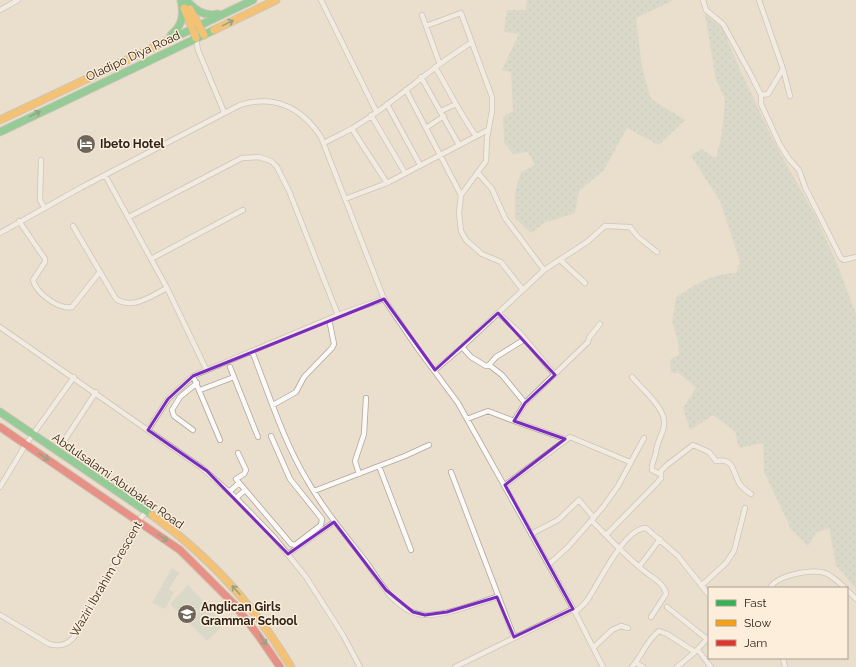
<svg xmlns="http://www.w3.org/2000/svg" width="856" height="667" font-family="Raleway,sans-serif">
<style>
.grass{fill:url(#grass-dots)}
.garden{fill:#c8d2c3}
.lines{fill:none;stroke-linecap:round;stroke-linejoin:round}
.street-casing{stroke:#b0a69a;stroke-width:6}
.fast-casing{stroke:#b0a69a;stroke-width:9}
.slow-casing{stroke:#b0a69a;stroke-width:9}
.jam-casing{stroke:#b0a69a;stroke-width:9}
.street{stroke:#fcfaf8;stroke-width:4.5}
.fast{stroke:#30b455;stroke-width:7}
.slow{stroke:#ff9f0a;stroke-width:7}
.jam{stroke:#e5322d;stroke-width:7}
.oneway{stroke:#2e5e31}
.marked{fill:none;stroke:#7b2cbf;stroke-width:3;stroke-linejoin:round}
.labels{text-anchor:middle;dominant-baseline:central;stroke-width:3;stroke-linejoin:round;paint-order:stroke}
.street-label{font-size:12px;fill:#2d2419;stroke:#fceedb}
.poi-label{font-size:12px;font-weight:bold;fill:#2d2419;stroke:#fceedb;text-anchor:start}
</style>
<defs>
<pattern id="grass-dots" width="8" height="8" patternUnits="userSpaceOnUse"><rect width="8" height="8" fill="#c8d2c3"/><path d="M2 2h.1M6 6h.1" fill="none" stroke="#acb4a7" stroke-width="1.8" stroke-linecap="round"/></pattern>
</defs>
<rect width="100%" height="100%" fill="#eadecd"/>
<path class="grass" d="M527 0H674L636 18 642 67 651 99 685 120 659 145 627 128 604 170 579 191 575 213 544 223 531 233 515 218V192L521 172 535 165 528 152 513 154 504 142 503 117 513 111 511 72 502 70 519 34 504 32 507 10H526Z
M705 14 722 27 738 65 773 140 816 217 838 266 856 314V589L836 565 829 528 816 533 808 546 791 529 764 472 763 443 739 448 735 431 713 415 690 430 683 408 696 388 679 373H671L670 360 679 354 678 340 672 323 676 297C697 284 710 274 736 273L740 262 720 201 691 156 701 149 716 158 722 134 725 99 716 80Z"/>
<path class="garden" d="M172 568 179 573 169 589 162 585Z
M188 585 225 624 207 641 170 604Z
M162 586 174 592 165 609 152 603Z"/>
<g class="lines">
<defs>
<path id="street" d="M321 0 376 111
M703 0 706 10 723 24 751 75 761 95V104L780 145 789 159 799 170 805 187 841 258 844 260 856 257
M759 0 783 69 768 94 761 95
M0 10 18 0
M422 15 439 62
M426 26 461 13 492 97V111L487 138 486 161 461 195 459 213 461 231 466 240 482 254 501 262 522 289
M196 38 198 50 224 112
M435 67C449 90 460 114 476 136
M783 69 790 96
M421 77 459 145
M406 90 461 195
M387 104 420 165
M441 111 456 104
M371 115 405 173
M426 128 444 116
M352 129 387 183
M324 143C333 138 342 134 351 129 394 104 429 68 471 43
M41 160 40 200 44 207
M478 173 492 189 505 218 544 270
M105 175 167 288 206 369
M345 199 387 183 488 130
M129 217 242 158 259 157 271 161 277 167 289 191 338 315
M19 221 45 259V262L33 280C36 293 59 310 72 307L99 273
M73 226 116 299C133 310 151 296 167 288
M0 233 82 187 240 105C275 94 302 108 321 137L384 299 418 349 458 403 575 612 603 667
M151 259 243 210
M560 260 585 283
M498 313 519 332 555 375
M0 327 202 468 236 498 273 536 306 577 343 635 360 667
M462 347 471 357 486 366 489 365 502 375 525 403
M252 351C269 394 283 440 307 480 324 510 346 536 367 563 380 582 394 608 418 614 439 619 476 603 497 597
M489 365 496 357 525 339
M230 367 258 437
M435 370 462 347 544 270 587 242 605 226 630 227 638 237 657 252
M193 376 220 440
M632 377C641 388 667 409 664 425 663 435 657 441 656 452 655 458 651 464 652 470L660 474
M200 390 234 377
M273 405 296 392 304 377 332 348 334 344 329 319
M467 419 488 411 514 421 525 403 588 342 589 338 600 324
M514 421 565 439
M148 430 168 399 193 376 338 315 384 299
M193 430 174 416 172 410 180 397 197 383
M62 444 96 392
M238 453 246 470 244 474 236 479 291 544 295 545 321 525 322 519 290 479 271 436
M379 466 411 550
M451 472 514 637
M359 474 355 461 364 434 366 398
M505 485 570 437 630 462
M0 487 26 444 74 377
M314 491 405 456 429 445
M229 492 239 483
M236 498 245 490
M592 521C610 539 627 558 648 574 655 579 665 585 666 594L651 617
M531 534 558 520 579 500 594 518
M606 535 656 484 661 478V471L667 465 693 445 709 452 716 461C734 458 732 470 739 483 742 488 747 491 751 494
M288 554 334 522
M549 564 568 547 603 507 618 486 644 438
M639 567 660 539
M701 586 726 563 734 551 745 508
M770 588C777 575 811 569 825 573 833 576 838 582 845 588
M847 590 856 599
M667 607 707 639
M575 612C580 608 585 604 588 599 599 583 624 528 646 528L678 556 709 595
M0 615 49 644C60 647 67 645 74 637L138 521 147 511
M594 647 612 630 621 626 628 628
M698 650 711 667
M783 658 785 667
M636 663 643 667
M455 667 573 609
M632 667C642 656 646 641 659 631L667 634 695 652
M677 667 695 652 708 638"/>
<path id="fast" d="M186 0C195 10 204 17 218 14
M171 35C183 25 184 14 181 0
M169 40 253 0
M0 132 214 30
M0 412 152 515"/>
<path id="slow" d="M184 8 196 38
M190 9 204 35
M214 30 276 0
M0 120 169 40
M152 515C209 556 255 606 291 667"/>
<path id="jam" d="M0 427 180 550 234 604 258 635 280 667"/>
</defs>
<use href="#street" class="street-casing"/>
<use href="#fast" class="fast-casing"/>
<use href="#slow" class="slow-casing"/>
<use href="#jam" class="jam-casing"/>
<use href="#street" class="street"/>
<use href="#fast" class="fast"/>
<use href="#slow" class="slow"/>
<use href="#jam" class="jam"/>
</g>
<defs><path id="oneway-shaft" d="M-6 0H5M1.5-3L5.5 0L1.5 3" fill="none" stroke-width="1.6" stroke-linecap="round" stroke-linejoin="round"/></defs>
<g class="oneway">
<use href="#oneway-shaft" transform="translate(228 23) rotate(-26)"/>
<use href="#oneway-shaft" transform="translate(35 114) rotate(-26)"/>
<use href="#oneway-shaft" transform="translate(44 457) rotate(34)"/>
<use href="#oneway-shaft" transform="translate(163 538) rotate(36)"/>
<use href="#oneway-shaft" transform="translate(236 590) rotate(-132)"/>
<use href="#oneway-shaft" transform="translate(263 640) rotate(54)"/>
</g>
<path d="M0 0H856V667H0ZM384 299 435 370 498 313 555 375 525 403 514 421 565 439 505 485 573 609 514 637 497 597 447 612 425 615 413 612 386 590 334 522 288 554 207 471 148 430 168 399 193 376Z" fill="#eadecd" fill-opacity=".55" fill-rule="evenodd"/>
<path class="marked" d="M384 299 435 370 498 313 555 375 525 403 514 421 565 439 505 485 573 609 514 637 497 597 447 612 425 615 413 612 386 590 334 522 288 554 207 471 148 430 168 399 193 376Z"/>
<defs>
<symbol id="hotel-disc" viewBox="-11 -11 22 22"><circle r="9.5" fill="#6f6558" stroke="#fceedb"/><path d="M-6-4.5h1.5V1H6V5H4.5V3h-9V5H-6ZM-4 0a1.8 1.8 0 1 1 3.6 0ZM.5 0V-2.5h3Q6-2.5 6 0Z" fill="#fff"/></symbol>
<symbol id="school-disc" viewBox="-11 -11 22 22"><circle r="9.5" fill="#6f6558" stroke="#fceedb"/><path d="M0-5L7-2L0 1L-7-2ZM-4 1L0 2.5L4 1V4Q0 6-4 4Z" fill="#fff"/></symbol>
</defs>
<g fill-rule="evenodd">
<use href="#hotel-disc" x="75" y="133" width="22" height="22"/>
<use href="#school-disc" x="176" y="603" width="22" height="22"/>
</g>
<g class="labels">
<g class="street-label">
<text transform="translate(133 56) rotate(-25)">Oladipo Diya Road</text>
<text transform="translate(118 481) rotate(35)">Abdulsalami Abubakar Road</text>
<text transform="translate(106 579) rotate(-60)">Waziri Ibrahim Crescent</text>
</g>
<g class="poi-label">
<text x="100" y="144">Ibeto Hotel</text>
<text x="201" y="607">Anglican Girls<tspan x="201" dy="14">Grammar School</tspan></text>
</g>
</g>
<rect x="708" y="587" width="140" height="72" fill="#fceedb" stroke="#a99d8d"/>
<rect x="716" y="600" width="20" height="6" fill="#30b455" stroke="#a99d8d"/>
<text x="744" y="607" font-size="12" fill="#2d2419">Fast</text>
<rect x="716" y="620" width="20" height="6" fill="#ff9f0a" stroke="#a99d8d"/>
<text x="744" y="627" font-size="12" fill="#2d2419">Slow</text>
<rect x="716" y="640" width="20" height="6" fill="#e5322d" stroke="#a99d8d"/>
<text x="744" y="647" font-size="12" fill="#2d2419">Jam</text>
</svg>
